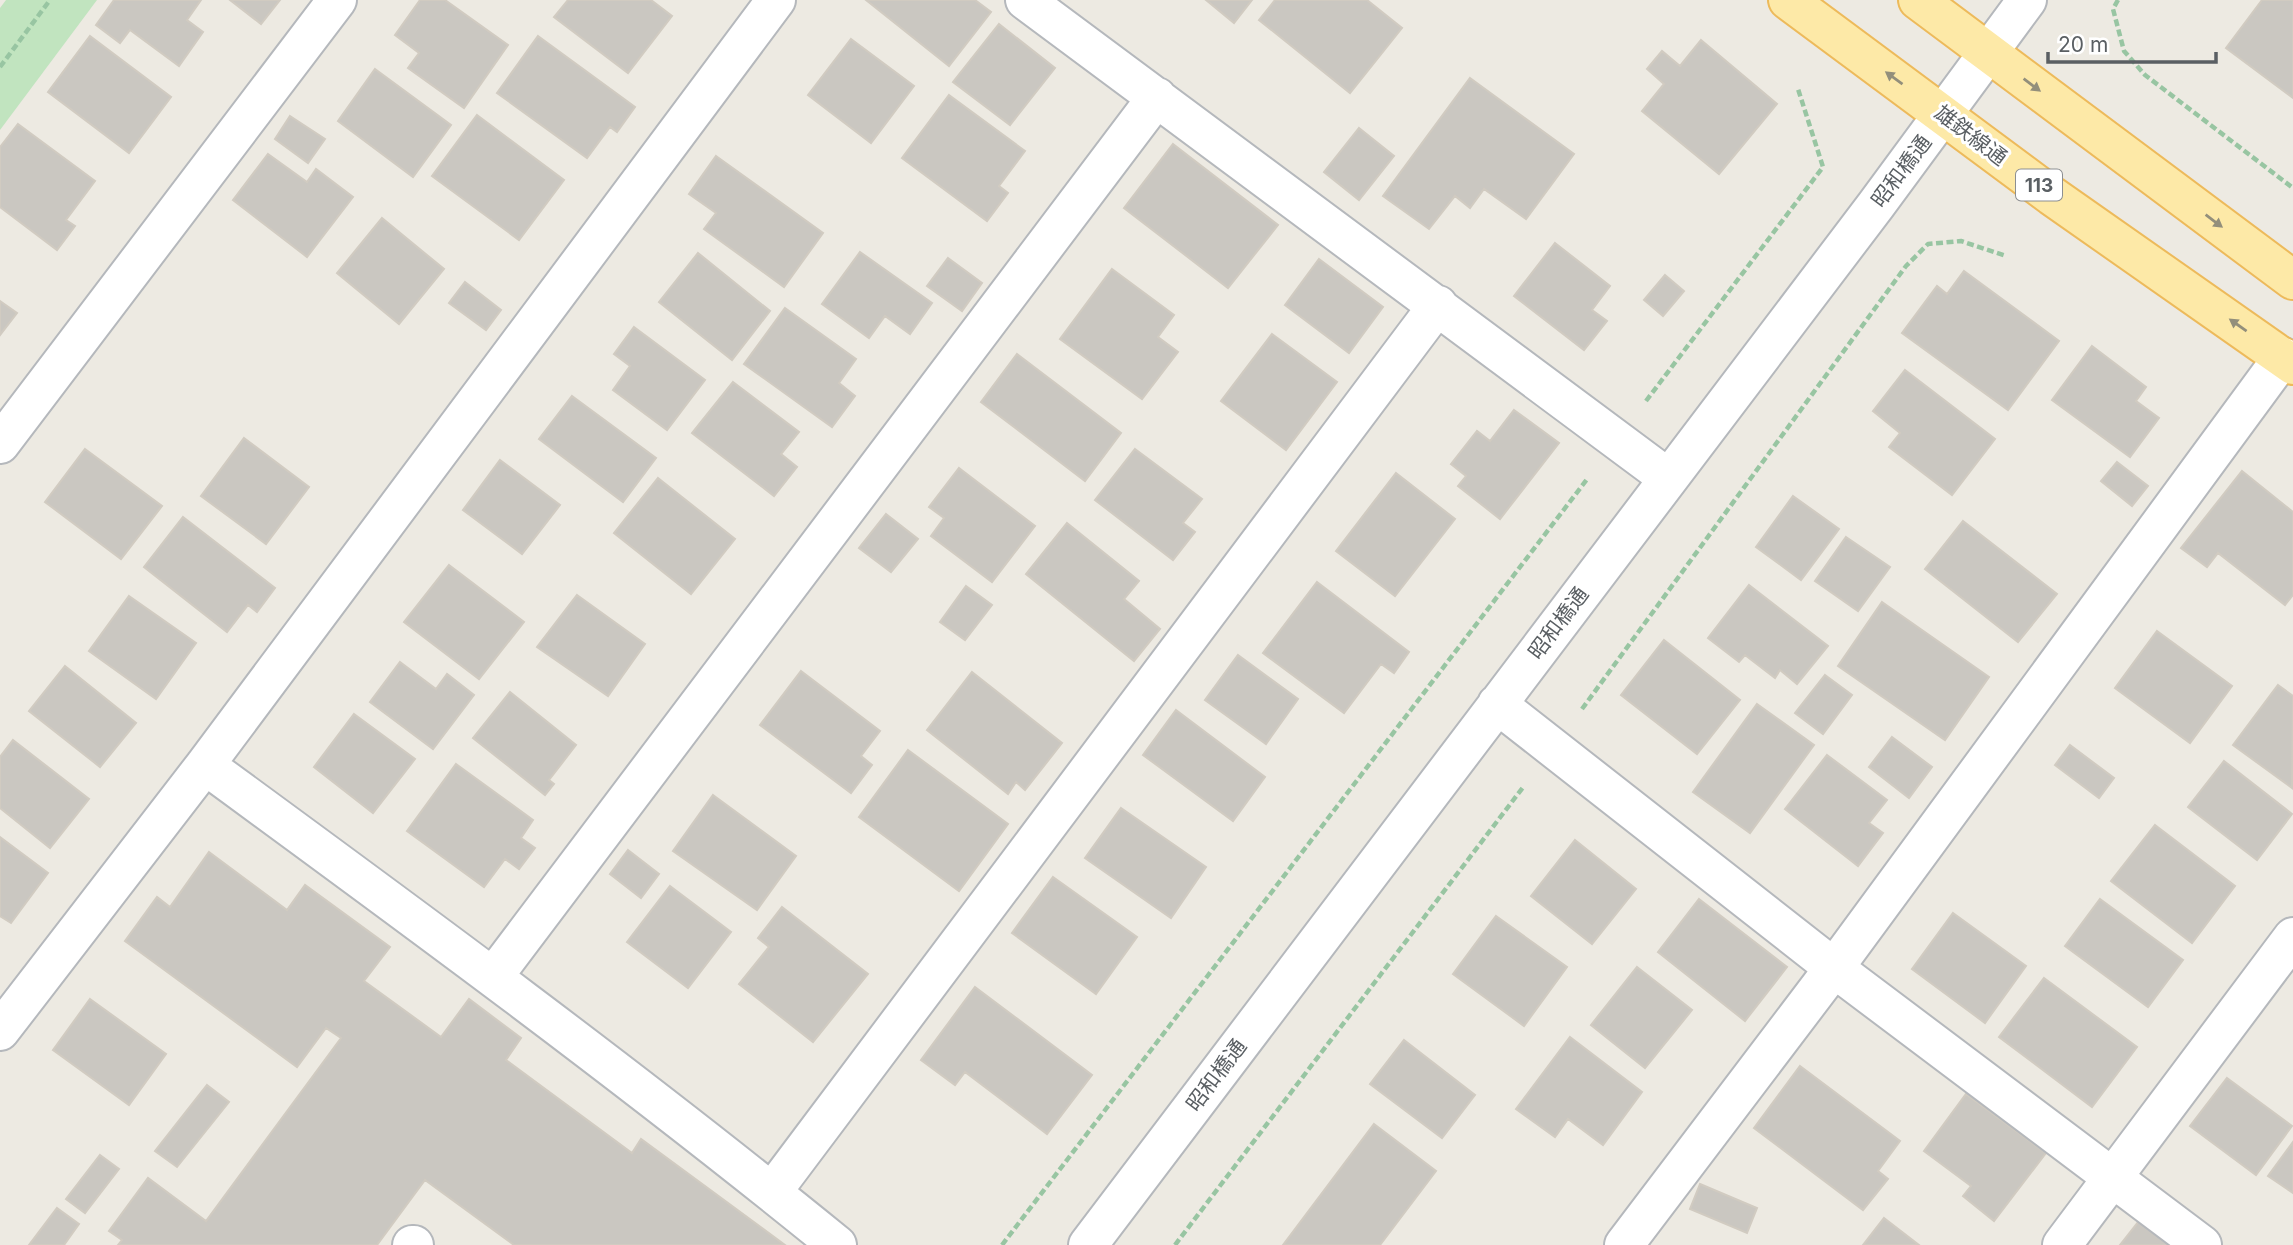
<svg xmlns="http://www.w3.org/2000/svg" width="2293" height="1245" font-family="Inter,'Noto Sans JP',sans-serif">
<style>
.green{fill:#c1e4bf}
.building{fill:#cac7c1;stroke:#d1cbc1;stroke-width:2}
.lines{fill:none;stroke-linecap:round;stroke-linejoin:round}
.minor-casing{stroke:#b5b8bc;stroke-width:42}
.major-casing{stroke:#edba5b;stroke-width:42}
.path{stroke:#98c5a2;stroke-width:4.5;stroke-dasharray:7 3.5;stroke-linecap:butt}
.minor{stroke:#fff;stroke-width:38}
.major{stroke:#fde9a7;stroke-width:38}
.oneway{fill:#938f7b}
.labels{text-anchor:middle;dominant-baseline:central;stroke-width:6;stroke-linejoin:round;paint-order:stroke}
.shield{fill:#fff;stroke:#8c8f92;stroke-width:2}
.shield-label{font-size:19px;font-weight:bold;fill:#5a5f63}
.street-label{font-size:21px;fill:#5a5f63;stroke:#fff}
</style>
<rect width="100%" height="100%" fill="#edeae2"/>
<path class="green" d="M6 0H97L0 130V8Z"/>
<path class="building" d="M114 0H201L187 20 203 32 179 66 130 30 120 43 96 25Z
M230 0H280L261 24Z
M420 0H445L508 45 464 108 408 68 419 53 395 35Z
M568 0H651L672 16 628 73 554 17Z
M866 0H975L991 12 949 66Z
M1206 0H1252L1234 23Z
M1275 0H1367L1402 28 1350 93 1259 20Z
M2262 0H2293V98L2226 48Z
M999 24 1055 68 1010 125 953 82Z
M90 36 171 97 129 153 48 92Z
M538 36 635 107 617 132 610 127 587 158 497 93Z
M851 39 914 86 871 143 808 95Z
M1701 40 1777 104 1719 174 1642 111 1664 84 1647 69 1662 51 1680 66Z
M375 69 451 125 413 177 338 121Z
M1470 78 1574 154 1526 219 1484 189 1470 208 1455 196 1429 229 1383 196Z
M949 95 1025 151 999 186 1008 193 987 221 902 158Z
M477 115 564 180 519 240 432 176Z
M290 116 325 139 308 163 275 139Z
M18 124 95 181 66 220 75 226 57 250 0 207V147Z
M1359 128 1394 156 1359 200 1324 172Z
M1173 144 1278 225 1228 288 1124 208Z
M268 154 307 182 316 169 353 197 307 257 233 200Z
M716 156 823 233 784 287 704 229 716 213 689 194Z
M382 218 444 269 399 324 337 273Z
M1555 243 1610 286 1592 310 1607 321 1584 350 1514 296Z
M860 252 932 303 910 334 885 316 869 338 822 304Z
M698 253 770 311 732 360 659 302Z
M948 258 982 283 962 311 927 286Z
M1319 259 1383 307 1349 353 1285 305Z
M1112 269 1174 315 1158 337 1178 352 1142 399 1060 339Z
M1964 271 2059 341 2008 410 1902 333 1937 286 1947 294Z
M1665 275 1684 291 1663 316 1644 300Z
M465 282 501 310 486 330 449 303Z
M0 301 17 313 0 335Z
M785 308 856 359 839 383 855 396 832 427 744 364Z
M634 327 705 380 667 430 613 390 630 366 614 354Z
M1272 334 1337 382 1286 450 1221 401Z
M2092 346 2146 387 2136 401 2159 418 2130 457 2052 400Z
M1017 354 1121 433 1085 481 981 402Z
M1905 370 1995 439 1952 495 1889 447 1900 433 1873 411Z
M733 382 799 432 781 454 797 467 774 496 692 433Z
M572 396 656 458 623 502 539 439Z
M1514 410 1559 443 1500 519 1458 486 1466 476 1451 464 1477 431 1490 441Z
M244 438 309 487 266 544 201 496Z
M85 449 162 506 121 559 45 502Z
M1135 449 1202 499 1183 523 1195 532 1173 560 1095 500Z
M500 460 560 505 522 554 463 510Z
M2117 462 2148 486 2132 506 2101 481Z
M959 468 1035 526 992 582 931 536 944 518 929 507Z
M2242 471 2293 512V595L2285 605 2218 553 2207 567 2181 548Z
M1396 473 1455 519 1395 596 1336 551Z
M658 478 735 539 691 594 614 533Z
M1793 496 1839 529 1801 580 1756 547Z
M886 514 918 539 891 572 859 548Z
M183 517 275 588 257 612 248 605 227 632 144 567Z
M1963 521 2057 594 2018 642 1925 569Z
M1067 523 1139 581 1124 599 1160 629 1134 661 1026 574Z
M1846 537 1890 567 1858 611 1815 581Z
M449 565 524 622 479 679 404 622Z
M1317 582 1409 652 1394 673 1381 664 1344 713 1263 653Z
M1749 585 1828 646 1797 684 1780 670 1775 678 1745 655 1739 662 1708 638Z
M966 586 992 605 965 640 940 622Z
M577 595 645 644 608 696 537 647Z
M129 596 196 643 156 699 89 651Z
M1882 602 1989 677 1945 740 1838 666Z
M2157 631 2232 686 2190 743 2115 688Z
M1664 640 1740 700 1697 754 1621 695Z
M1238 655 1298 699 1266 744 1205 700Z
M400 662 436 689 447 674 474 695 433 749 370 702Z
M65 666 136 723 100 767 29 711Z
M801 671 880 731 861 756 872 765 851 793 760 725Z
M972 672 1062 743 1025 790 1016 782 1008 794 927 730Z
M1825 675 1852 695 1823 734 1795 713Z
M2278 685 2293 696 2292 788 2233 745Z
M510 692 576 745 549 780 554 784 545 795 473 738Z
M1757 704 1814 745 1750 833 1693 792Z
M1176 710 1265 777 1233 821 1143 755Z
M354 714 415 759 373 813 314 767Z
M1892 737 1932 767 1909 798 1869 767Z
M13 740 89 799 50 848 0 808V757Z
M2070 745 2114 778 2099 798 2055 765Z
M908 750 1008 824 959 891 859 817Z
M1827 755 1887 800 1869 823 1883 833 1858 866 1785 809Z
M2224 761 2292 814 2257 860 2188 807Z
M456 764 533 820 521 838 535 848 519 869 505 859 484 887 407 831Z
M713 795 796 856 757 910 673 851Z
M1121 808 1206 867 1171 918 1085 858Z
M2155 825 2235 886 2192 943 2111 881Z
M0 837 48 873 11 923 0 916Z
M1575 840 1636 889 1592 944 1531 896Z
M628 850 659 874 641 898 610 874Z
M209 852 287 910 305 885 390 947 364 981 441 1037 469 999 521 1038 506 1060 632 1153 641 1139 785 1245H514L425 1180 377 1245H118L122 1240 109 1231 148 1178 206 1221 341 1038 326 1028 297 1067 125 941 157 897 170 907Z
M1053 877 1137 937 1096 994 1012 933Z
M670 886 731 932 688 988 627 942Z
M1699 899 1787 967 1745 1021 1658 952Z
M2100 899 2183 960 2148 1007 2065 946Z
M782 907 868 974 813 1042 739 984 769 947 758 938Z
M1953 913 2026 966 1985 1023 1912 969Z
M1496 916 1567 967 1524 1026 1453 974Z
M1637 967 1692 1010 1645 1068 1591 1025Z
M2044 978 2137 1047 2092 1107 1999 1037Z
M975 987 1092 1075 1047 1134 965 1072 955 1085 921 1060Z
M90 999 166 1054 129 1105 53 1050Z
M1570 1037 1642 1092 1603 1145 1568 1119 1555 1137 1516 1109Z
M1404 1040 1475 1095 1442 1138 1370 1084Z
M1800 1066 1900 1141 1878 1171 1888 1179 1863 1210 1754 1128Z
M2227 1078 2292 1126 2256 1175 2190 1126Z
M207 1085 229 1102 177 1167 155 1151Z
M1966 1094 2046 1153 1994 1221 1963 1196 1971 1186 1924 1151Z
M1374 1124 1436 1171 1380 1245H1283Z
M2293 1142V1193L2268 1176Z
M100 1155 119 1169 85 1213 66 1199Z
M1700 1184 1757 1208 1747 1233 1690 1209Z
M57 1208 79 1224 64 1245H29Z
M1884 1218 1919 1245H1863Z
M2139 1221 2170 1245H2120Z"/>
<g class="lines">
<defs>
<path id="minor" d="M1025 0 1668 478
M0 444 337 0
M1497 704 1834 968 2202 1245
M205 765C418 921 632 1078 837 1245
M493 977 1157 97
M0 1031 205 765 776 0
M772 1192 1438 305
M412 1245H414
M1088 1245 1876 205 2027 0
M1624 1245 1834 968 2283 357
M2062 1245 2293 937"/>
<path id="major" d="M1788 0 2052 196 2293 365
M1918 0 2293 280"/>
</defs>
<use href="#minor" class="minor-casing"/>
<use href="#major" class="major-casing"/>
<path class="path" d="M2118 0 2113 9 2124 51 2145 75 2293 188
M0 67 50 0
M1646 401 1823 167 1798 89
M1582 709 1906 266 1928 244 1961 241 2006 256
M1002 1245 1588 478
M1175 1245 1524 786"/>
<use href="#minor" class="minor"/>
<use href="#major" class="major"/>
</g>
<defs><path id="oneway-solid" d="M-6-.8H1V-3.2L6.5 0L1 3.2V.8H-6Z" transform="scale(1.75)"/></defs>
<g class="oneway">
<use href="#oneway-solid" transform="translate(1894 78) rotate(-144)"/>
<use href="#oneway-solid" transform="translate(2032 85) rotate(37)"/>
<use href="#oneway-solid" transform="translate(2214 221) rotate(37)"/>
<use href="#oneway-solid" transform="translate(2238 325) rotate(-145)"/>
</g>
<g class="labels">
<rect class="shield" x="2016" y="169.5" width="46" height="31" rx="5"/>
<g class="shield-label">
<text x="2039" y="185">113</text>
</g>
<g class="street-label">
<text transform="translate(1971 135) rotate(37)">雄鉄線通</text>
<text transform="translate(1901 171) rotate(-53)">昭和橋通</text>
<text transform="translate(1558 623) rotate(-53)">昭和橋通</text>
<text transform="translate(1216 1075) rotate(-53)">昭和橋通</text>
</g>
</g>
<path d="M2048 52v10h168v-10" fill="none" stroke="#5a5f63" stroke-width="3.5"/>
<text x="2058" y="52" font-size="21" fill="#5a5f63" stroke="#ffffff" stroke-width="5" paint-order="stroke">20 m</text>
</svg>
